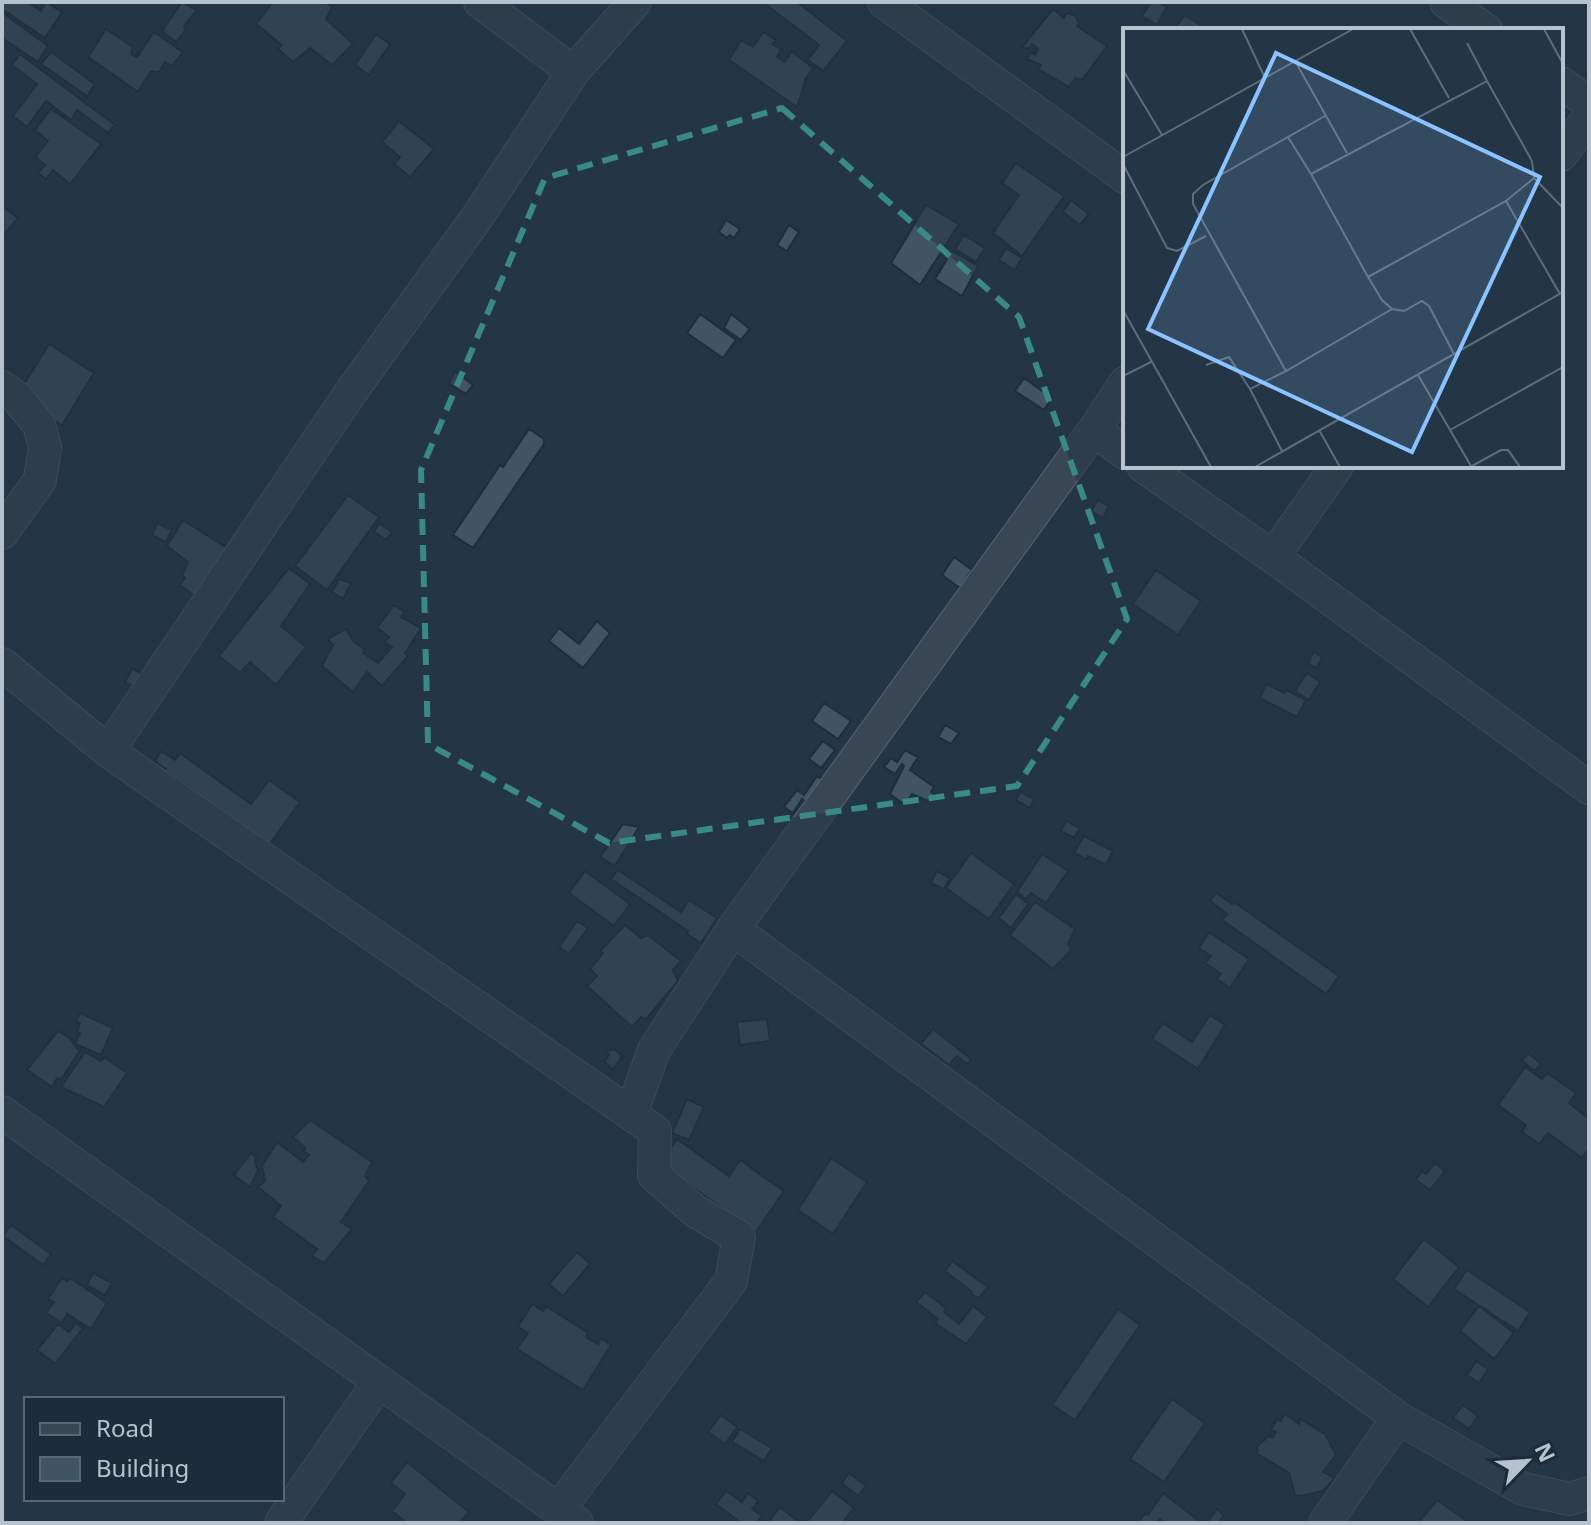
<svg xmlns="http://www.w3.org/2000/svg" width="1591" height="1525" font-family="'Noto Sans',sans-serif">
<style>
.building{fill:#405464;stroke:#1f2e3c;stroke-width:2}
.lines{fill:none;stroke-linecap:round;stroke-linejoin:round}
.minor-casing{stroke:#576572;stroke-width:34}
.minor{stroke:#394754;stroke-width:32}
.marked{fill:none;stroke:#398986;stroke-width:6;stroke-dasharray:16 10;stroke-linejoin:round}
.inset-road{fill:none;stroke:#5e6d7c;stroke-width:2}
.view{fill:#8ac3ff;fill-opacity:0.15;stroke:#8ac3ff;stroke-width:4}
.inset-edge{fill:none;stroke:#b6c2ce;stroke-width:4}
</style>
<rect width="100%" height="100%" fill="#243545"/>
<path class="building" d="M2 2H27L41 11 46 2 62 12 45 38 5 11 3 13 48 46 38 62 2 38Z
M182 2 197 10 184 26 186 30 176 42 162 31Z
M273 2H326L332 7 326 19 353 44 332 65 310 48 293 62 278 49 282 45 256 24Z
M767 2H797L847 41 823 71 808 60 819 45 765 4Z
M1151 2H1158L1167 7 1157 25 1142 16Z
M1053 9 1064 18 1067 13 1076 16 1079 24 1077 26 1107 46 1082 80 1075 78 1069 87 1038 69 1041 65 1027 59 1031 53 1035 55 1038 49 1032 44 1029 49 1022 47Z
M1185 15 1208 30H1181L1176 27Z
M106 29 133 47 131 54 137 57 154 32 183 52 172 66 165 62 159 72 151 71 138 92 88 57Z
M763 32 776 40 772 44 781 49 777 57 785 62 792 51 813 68 805 80 810 83 805 82 797 107 729 60 741 40 753 47Z
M376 34 390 44 369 75 355 65Z
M51 52 95 84 87 96 41 64Z
M20 54 115 125 108 133 77 110 71 120 46 101 27 127 13 116 37 84 12 65Z
M51 109 101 144 70 184 53 170 46 179 38 173 45 165 35 157 48 141 35 130Z
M399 121 434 149 410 177 394 164 400 157 382 142Z
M1016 163 1064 196 1022 256 993 233 1019 195 1002 183Z
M1071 200 1089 214 1080 225 1063 212Z
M926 205 959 224 920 285 891 263Z
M2 206 18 218 2 237Z
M726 220 740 229 734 238 730 235 727 238 719 232Z
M789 225 799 232 787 251 777 245Z
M964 235 985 248 976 262 955 249Z
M1006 248 1022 258 1015 270 999 260Z
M952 251 978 266 962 296 935 279Z
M700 314 736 340 723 358 687 333Z
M731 314 750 329 741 340 724 328Z
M49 344 94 373 62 425 25 402 20 391Z
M455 371 473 385 466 394 449 384Z
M1024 378 1052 398 1044 410 1015 391Z
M529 429 544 439V444L473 548 453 535 500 465 503 467Z
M348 495 379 517 327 590 295 566Z
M1098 500 1109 506 1103 518 1091 511Z
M183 520 227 548 196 597 180 585 185 578 182 575 188 562 167 546Z
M157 523 172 530 166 542 152 535Z
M379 523 392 532 386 540 374 532Z
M954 557 972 570 960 588 942 575Z
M289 568 310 584 281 626 306 647 276 685 250 662 240 673 219 656Z
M1156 570 1201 601 1178 635 1133 604Z
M339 579 351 583 343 599 332 592Z
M394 605 405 612 401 617 421 628 405 653 408 656 382 686 367 672 353 692 322 666 333 645 328 639 346 629 353 641 364 649 363 653 378 663 392 647 385 642 389 637 377 628Z
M597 621 610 633 583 668 549 641 559 628 579 644Z
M1313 652 1322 657 1317 668 1308 664Z
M132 669 141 673 135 687 125 682Z
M1307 673 1320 682 1309 700 1295 691Z
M1266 684 1284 693 1286 690 1306 700 1297 717 1260 698Z
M824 703 851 721 838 739 812 721Z
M945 725 959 733 951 744 938 737Z
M823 741 835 750 821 768 809 759Z
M905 750 918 757 910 770 934 787 931 792 937 796 932 803 912 794 905 805 890 794 904 766 902 764 895 774 884 767 891 758 897 762Z
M161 751 175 760 180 753 251 804 269 780 300 802 269 845 164 770 166 769 155 761Z
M817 776 827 783 812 806 802 799 793 813 784 807 797 790 804 795Z
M1020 792 1034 799 1030 808 1016 800Z
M1066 821 1080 828 1074 838 1061 831Z
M623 824 639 827 615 866 600 857Z
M1084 836 1113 851 1106 865 1088 856 1086 859 1074 853Z
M971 853 1014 884 989 919 946 888Z
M1042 854 1068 871 1046 903 1031 893 1026 899 1017 892Z
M618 870 681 912 689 900 717 918 701 943 687 934 688 931 611 879Z
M585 871 630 904 614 926 569 893Z
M937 871 950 878 944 889 931 883Z
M1216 893 1232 904 1234 902 1339 976 1326 994 1222 920 1227 914 1210 901Z
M1016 894 1028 904 1011 928 999 918Z
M1035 902 1075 929 1068 944 1071 950 1053 969 1010 935Z
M577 921 588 928 569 954 559 947Z
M625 925 641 938 648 935 681 961 673 970 678 981 646 1019 641 1017 632 1027 587 986 597 976 590 969 603 953 600 951Z
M1209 932 1249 959 1230 988 1217 979 1221 974 1205 963 1211 956 1199 948Z
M80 1013 113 1028 101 1055 75 1044 80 1033 77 1031 80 1023 76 1022Z
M1210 1015 1225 1025 1198 1069 1152 1039 1163 1023 1192 1042Z
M767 1019 770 1041 740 1045 737 1022Z
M933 1029 971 1059 967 1064 957 1056 949 1065 921 1044Z
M58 1031 70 1038 77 1049 80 1050 61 1080 57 1078 52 1087 27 1070Z
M614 1049 622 1056 613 1070 605 1062 609 1054 606 1052Z
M85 1052 101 1061 104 1057 127 1073 104 1107 61 1087Z
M1528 1053 1541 1064 1535 1071 1522 1061Z
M1525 1067 1542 1079 1547 1073 1576 1093 1569 1103 1589 1119V1148L1582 1158 1548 1133 1539 1144 1522 1132 1526 1125 1498 1105Z
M687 1099 704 1107 689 1140 672 1133Z
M310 1120 372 1162 365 1176 369 1181 341 1222 352 1229 324 1263 312 1256 317 1249 273 1217 281 1206 258 1187 265 1181 262 1166 277 1142 303 1162 309 1155 303 1151 305 1148 293 1137Z
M677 1139 729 1176 740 1160 784 1191 756 1232 660 1164Z
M251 1153 257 1158 255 1160 258 1171 250 1187 234 1175Z
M831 1158 867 1182 833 1234 798 1210Z
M1435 1163 1445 1171 1430 1190 1416 1180 1422 1171 1426 1174Z
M11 1225 51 1254 43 1265 3 1236Z
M1424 1239 1459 1267 1428 1307 1393 1279Z
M577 1252 590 1264 563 1296 549 1284Z
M952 1261 988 1287 979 1298 972 1295V1292L945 1271Z
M1467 1270 1530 1312 1518 1331 1454 1289Z
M93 1273 112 1283 105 1295 87 1285Z
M62 1278 67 1281 70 1278 107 1303 91 1329 67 1314 62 1323 46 1313 54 1302 48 1299Z
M925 1292 946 1308 944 1312 959 1324 973 1306 987 1317 966 1344 935 1323 938 1319 916 1302Z
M532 1304 543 1311 546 1306 588 1333 586 1337 598 1344 601 1338 611 1345 583 1390 517 1349 528 1333 518 1327Z
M1479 1306 1514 1333 1494 1359 1460 1331Z
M1118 1309 1140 1325 1075 1420 1052 1405Z
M76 1323 83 1328 55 1364 37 1350 58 1324 69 1332Z
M1476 1361 1488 1369 1479 1383 1467 1375Z
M1172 1399 1205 1423 1164 1482 1130 1459Z
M1463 1405 1478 1416 1469 1429 1453 1418Z
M1284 1413 1299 1424 1300 1419 1325 1434 1336 1455 1323 1472 1335 1478 1323 1491 1300 1496 1295 1495 1289 1473 1256 1453 1258 1450 1256 1447 1269 1436 1273 1438 1276 1432 1271 1430 1277 1419 1281 1421Z
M721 1415 737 1427 725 1444 708 1432Z
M740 1429 772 1448 764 1461 732 1442Z
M407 1462 469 1512 460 1523H407L392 1511 405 1494 391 1483Z
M849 1473 866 1486 858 1496 842 1483Z
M726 1491 742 1502 748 1493 758 1501 752 1509 762 1516 757 1523H741L716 1504Z
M832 1491 854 1508 842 1523H806Z
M1163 1493 1202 1523H1165L1160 1519 1157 1523H1138L1145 1513 1148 1515Z
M1437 1500 1470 1523H1418Z
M780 1507 800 1523H768Z
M1217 1509 1224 1515 1218 1523H1207Z"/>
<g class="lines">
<defs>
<path id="minor" d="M480 2 573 72
M884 2 1125 177
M1446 2 1486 30
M1561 83 1589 103
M1561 155 1589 117
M2 387 17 398 39 425 45 447 40 480 2 533
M1094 430 1125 383
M1143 466 1273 557 1589 788
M1273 557 1337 466
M2 664 108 751
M733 929 1398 1418 1523 1489 1570 1499 1589 1493
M2 1112 577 1523
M631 1114 108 751 351 392 478 216 573 72 635 2
M558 1510 731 1281 739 1237 695 1211 654 1175 655 1131 631 1114 654 1050 733 929 1094 430 1125 453
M281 1523 379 1382
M1325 1523 1398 1418"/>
</defs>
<use href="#minor" class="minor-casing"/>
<use href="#minor" class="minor"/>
</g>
<path d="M0 0H1591V1525H0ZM782 108 1019 317 1127 619 1017 786 609 843 428 744 421 470 545 178Z" fill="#243545" fill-opacity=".55" fill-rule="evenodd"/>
<path class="marked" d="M782 108 1019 317 1127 619 1017 786 609 843 428 744 421 470 545 178Z"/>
<g transform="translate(1123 28)">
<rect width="440" height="440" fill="#243545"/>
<path class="inset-road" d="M119 1 142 50M287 1 326 70M421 1 440 36M344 15 364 53M172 33 224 125M0 42 39 107M202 88 80 157 70 166V176L163 343 269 281M165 109 188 146M0 129 230 1M0 136 44 220 54 223 83 208M411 150 440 180M383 173 437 266M245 249 383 173 411 150 409 133 364 53 188 146 245 249 259 272 269 281 281 283 299 273 306 278 331 326M0 282 88 439M83 337 106 329 127 361M295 347 348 438M0 348 28 334M196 402 217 439M327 402 440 339M159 423 127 361 163 343M132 439 440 264M347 439 378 422H385L397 439"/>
<path class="view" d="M153 25 417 149 289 424 25 301Z"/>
<rect width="440" height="440" class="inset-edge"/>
</g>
<rect width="1591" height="1525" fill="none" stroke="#b6c2ce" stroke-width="8"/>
<rect x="24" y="1397" width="260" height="104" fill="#1d2c3a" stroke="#5a6875" stroke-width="2"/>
<rect x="40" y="1423" width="40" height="12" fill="#394754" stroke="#5a6875" stroke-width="2"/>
<text x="96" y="1437" font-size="24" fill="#b6c2ce">Road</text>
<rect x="40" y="1457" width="40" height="24" fill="#405464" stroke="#5a6875" stroke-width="2"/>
<text x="96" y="1477" font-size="24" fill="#b6c2ce">Building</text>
<g transform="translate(1527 1461) rotate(65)" stroke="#1d2c3a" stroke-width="6" paint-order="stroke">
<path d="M0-6L14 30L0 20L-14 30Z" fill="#b6c2ce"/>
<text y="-12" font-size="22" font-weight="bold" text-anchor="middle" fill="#b6c2ce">N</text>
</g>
</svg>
